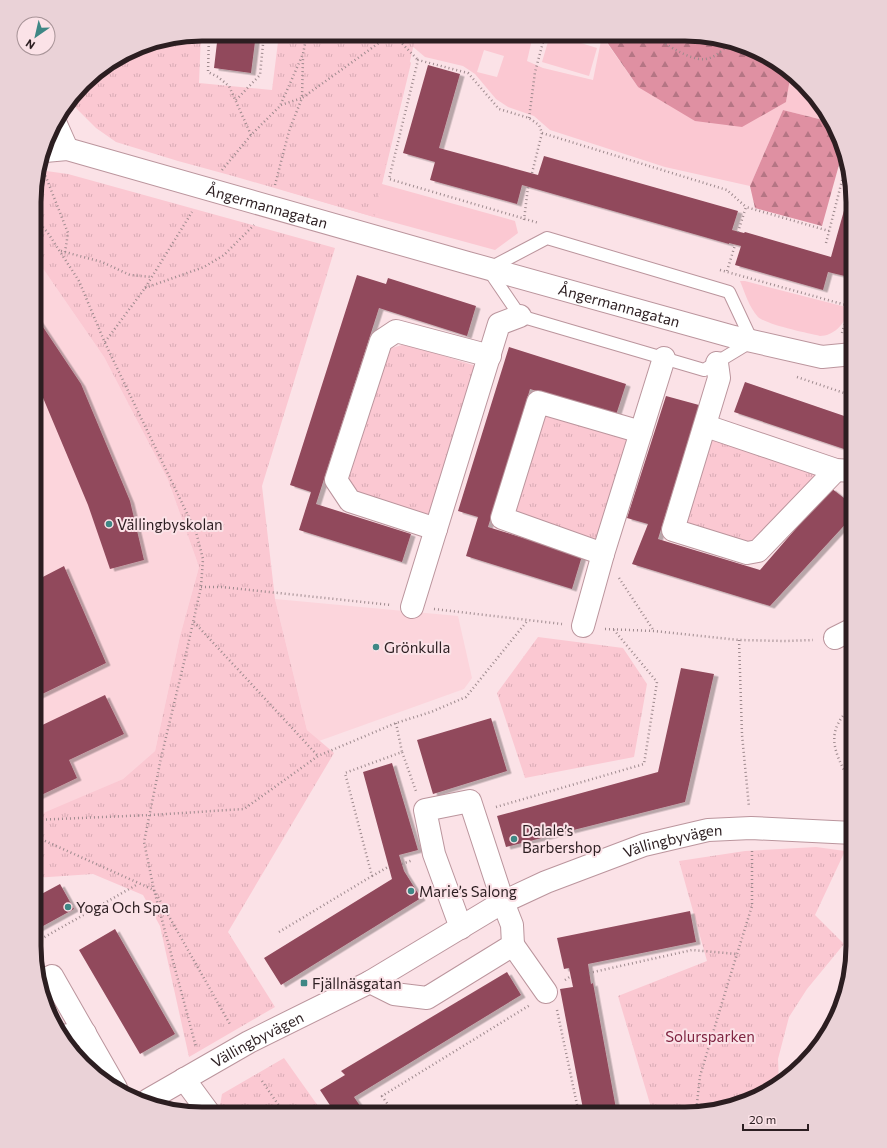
<svg xmlns="http://www.w3.org/2000/svg" width="887" height="1148" font-family="Commissioner,sans-serif">
<style>
.built{fill:#fcd5dc}
.grass{fill:#fbc8d2;fill-rule:evenodd}
.forest{fill:url(#forest-firs)}
.park{fill:url(#park-tufts)}
.building{fill:#914a5c;filter:url(#shadow)}
.lines{fill:none;stroke-linecap:round;stroke-linejoin:round}
.lane-casing{stroke:#bb959d;stroke-width:14}
.street-casing{stroke:#bb959d;stroke-width:24}
.path{stroke:#9e8a8e;stroke-width:2.5;stroke-dasharray:1 3;stroke-linecap:butt}
.lane{stroke:#fff;stroke-width:12}
.street{stroke:#fff;stroke-width:22}
.poi-dot{fill:#3f8785;stroke:#fbe2e7;stroke-width:1.5}
.labels{text-anchor:middle;dominant-baseline:central;stroke-width:4;stroke-linejoin:round;paint-order:stroke}
.street-label{font-size:15px;fill:#2c1e21;stroke:#fbe2e7}
.poi-label{font-size:15px;fill:#2c1e21;stroke:#fbe2e7;text-anchor:start}
.park-label{font-size:15px;fill:#7f2441;stroke:#fbe2e7}
.rim{fill:none;stroke:#2c1e21;stroke-width:5}
</style>
<defs>
<pattern id="forest-firs" width="22" height="20" patternUnits="userSpaceOnUse"><rect width="22" height="20" fill="#df90a2"/><path d="M5 1l3.5 6h-7zM16 11l3.5 6h-7z" fill="#b57584"/></pattern>
<pattern id="park-tufts" width="24" height="20" patternUnits="userSpaceOnUse"><rect width="24" height="20" fill="#fbc8d2"/><path d="M3 7l-1-3M5 7V3M7 7l1-3M15 17l-1-3M17 17v-4M19 17l1-3" fill="none" stroke="#d7abb4"/></pattern>
<filter id="shadow"><feDropShadow dx="4.5" dy="2.5" stdDeviation="0" flood-color="#0004"/></filter>
</defs>
<rect width="100%" height="100%" fill="#fbe2e7"/>
<path class="built" d="M35 257 104 357 168 480 199 567 180 636 155 751 123 779 35 818Z
M275 599 458 616 472 678 464 689 319 741 307 730Z"/>
<path class="grass" d="M403 35H533L527 61 543 68 593 80 602 36 638 87 786 102 791 73 831 122 783 110 750 186 665 167 550 130 534 116 508 107 496 99 475 74 463 66 425 57 405 40ZM484 50 504 56 497 77 477 72Z
M550 35H555L597 48 589 76 542 62Z
M399 48 411 63 382 184 515 221 518 233 495 250 374 217 283 190Z
M740 281H745L846 307 848 312C844 325 833 336 820 336 807 333 767 325 758 317 749 307 745 293 740 281Z"/>
<path class="forest" d="M602 35H707L749 47 787 69 791 73 786 102 742 127 695 121 638 87Z
M783 110 831 122 836 127 842 154 822 226 755 208 750 186Z"/>
<path class="park" d="M201 34 199 83 272 90 279 34 416 35 374 217 233 176 178 161 116 142 96 128 70 102 91 76 148 43Z
M39 170 68 174 335 248 262 486 275 599 307 730 334 753 228 932 275 1007 189 1057 160 926 143 895 93 874 34 878V817L123 779 155 751 180 636 199 567 168 480 104 357 35 257V180Z
M406 344 476 366 428 521 358 498 344 479 384 350Z
M542 409 633 436 599 546 512 514Z
M709 434 822 472 756 543 744 546 680 526Z
M538 637 623 648 647 684 634 757 525 778 497 693Z
M816 847 845 851 815 915 844 944 807 989 789 1017 778 1059 779 1084 760 1097 685 1114H653L618 996 707 961 679 861 745 851Z
M284 1058 323 1113H220L219 1111 222 1094Z"/>
<path class="building" d="M218 34H256L251 73 214 68Z
M428 65 460 74 439 148 538 175 544 156 738 211 732 230 744 233 745 232 831 257 850 189 853 202V278L828 272 823 290 735 265 741 246 729 243V244L522 185 517 204 430 180 435 162 403 153Z
M357 275 386 284 388 278 476 306 467 336 379 308 316 504 411 534 402 562 299 530 311 492 290 485Z
M35 315 81 384 130 501 144 560 110 569 88 505 41 393 35 384Z
M509 347 626 384 616 415 530 389 488 527 582 556 572 589 466 556 478 517 458 511Z
M745 382 853 419V452L734 412Z
M666 396 699 405 658 539 760 570 831 488 853 505V516L770 606 632 564 648 524 627 518Z
M64 566 106 663 34 698 35 581Z
M681 668 714 674 685 802 506 847 497 816 658 772Z
M105 695 124 734 69 760 77 778 37 797 34 792V729Z
M491 718 507 771 433 794 417 740Z
M392 763 418 850 399 855 404 871 421 898 281 985 264 958 392 879 363 772Z
M60 884 74 909 34 931V898Z
M690 911 696 942 588 964 591 984 593 983 617 1114H584L560 989 573 987 569 968 564 969 557 938Z
M115 929 175 1034 140 1054 79 950Z
M507 972 521 995 354 1097 365 1113H335L320 1090 345 1075 341 1071Z"/>
<g class="lines">
<defs>
<path id="lane" d="M547 238 729 292 752 341 704 370 520 316 488 269Z"/>
<g id="street">
<path d="M55 122 67 149"/>
<path id="s1" d="M45 151 67 149 468 263 734 337 822 357 853 354"/>
<path d="M717 363 719 378 673 530 747 553 758 551 836 470"/>
<path d="M706 426 836 470 853 471"/>
<path d="M436 529 350 501 336 480 381 341 396 331 490 356"/>
<path d="M603 554 502 518 538 402 641 432"/>
<path d="M412 607 499 324 520 316"/>
<path d="M583 626 603 554 664 358"/>
<path d="M835 638 853 629"/>
<path d="M513 945 546 992"/>
<path d="M42 981 52 976 116 1088"/>
<path d="M370 982 394 994 427 998 513 945 512 925 503 902 470 801 425 810 434 854 461 928"/>
<path d="M62 1036 85 1033"/>
<path d="M184 1079 209 1113"/>
<path id="s2" d="M148 1100 249 1042 370 982 503 902 546 882 644 845 708 830 751 828 853 833"/>
</g>
</defs>
<use href="#lane" class="lane-casing"/>
<use href="#street" class="street-casing"/>
<path class="path" d="M209 34 208 72 218 77 229 86 251 135
M394 35 418 60
M652 35C665 43 689 61 705 59 715 58 724 49 731 42
M236 100 260 75 264 34
M281 105 302 98 303 57
M529 118 535 72 545 35
M542 133 727 190 746 207
M222 170 251 135 280 106 303 54 307 34
M44 172 68 233 65 252
M532 173 542 133 539 125 529 118 499 109 468 73 418 60 389 179 539 223
M275 185 289 131 302 98 390 35
M35 218 48 233 79 281 105 343 196 532 203 559 201 587 185 658 161 758 144 842 154 890 196 1047
M524 220 528 187
M738 232 746 207 829 231
M826 243 845 169
M61 251 102 262 130 275 152 277
M720 270 853 307
M727 271 735 245
M145 288 204 267 224 255 254 225
M842 333 844 326 853 313
M105 342 145 288 192 212
M797 377 853 396
M619 578 654 631
M201 587H222L391 605
M434 609 562 624
M194 622 318 756
M605 629 654 631 739 640 786 641 813 640
M739 640 742 735 749 807
M396 723 402 752
M853 787C843 767 826 744 839 722 842 716 848 710 853 705
M496 807 644 764 657 682 614 630
M34 820 150 815 244 809 318 756 396 723 431 712 466 697 528 620
M34 836 154 890 231 1026
M402 864 413 860
M372 876 388 867
M279 932 372 876 345 773 402 752 416 791
M34 943 138 884
M589 973 692 950 737 954
M565 980 571 976
M557 1010 579 1114
M262 1081 284 1113
M696 1112 700 1076 728 983 752 906V850
M394 1113 382 1096 530 1005"/>
<use href="#lane" class="lane"/>
<use href="#street" class="street"/>
</g>
<g class="poi-dot">
<circle cx="109" cy="524" r="4"/>
<circle cx="376" cy="647" r="4"/>
<circle cx="514" cy="839" r="4"/>
<circle cx="411" cy="891" r="4"/>
<circle cx="68" cy="907" r="4"/>
<rect x="300" y="979" width="8" height="8" rx="2"/>
</g>
<g class="labels">
<g class="street-label">
<text stroke="none"><textPath href="#s1" startOffset="230">Ångermannagatan</textPath></text>
<text stroke="none"><textPath href="#s1" startOffset="596">Ångermannagatan</textPath></text>
<text stroke="none"><textPath href="#s2" startOffset="588">Vällingbyvägen</textPath></text>
<text stroke="none"><textPath href="#s2" startOffset="125">Vällingbyvägen</textPath></text>
</g>
<g class="poi-label">
<text x="117" y="524">Vällingbyskolan</text>
<text x="384" y="647">Grönkulla</text>
<text x="522" y="830">Dalale’s<tspan x="522" dy="17">Barbershop</tspan></text>
<text x="419" y="891">Marie’s Salong</text>
<text x="76" y="907">Yoga Och Spa</text>
<text x="312" y="983">Fjällnäsgatan</text>
</g>
<g class="park-label">
<text x="710" y="1036">Solursparken</text>
</g>
</g>
<path d="M0 0H887V1148H0ZM202 41H685A161 161 0 0 1 846 202V946A161 161 0 0 1 685 1107H202A161 161 0 0 1 41 946V202A161 161 0 0 1 202 41Z" fill="#ead2d7" fill-rule="evenodd"/>
<path class="rim" d="M202 41H685A161 161 0 0 1 846 202V946A161 161 0 0 1 685 1107H202A161 161 0 0 1 41 946V202A161 161 0 0 1 202 41Z"/>
<g transform="translate(36 36) rotate(214)"><circle r="19" fill="#fbe2e7" stroke="#a89498"/>
<path d="M0-3L7 15L0 10L-7 15Z" fill="#3f8785"/>
<text y="-6" font-size="11" font-weight="bold" text-anchor="middle" fill="#2c1e21">N</text>
</g>
<path d="M743 1124v6h65v-6" fill="none" stroke="#2c1e21" stroke-width="2"/>
<text x="749" y="1124" font-size="12" fill="#2c1e21" stroke="#fbe2e7" stroke-width="3" paint-order="stroke">20 m</text>
</svg>
